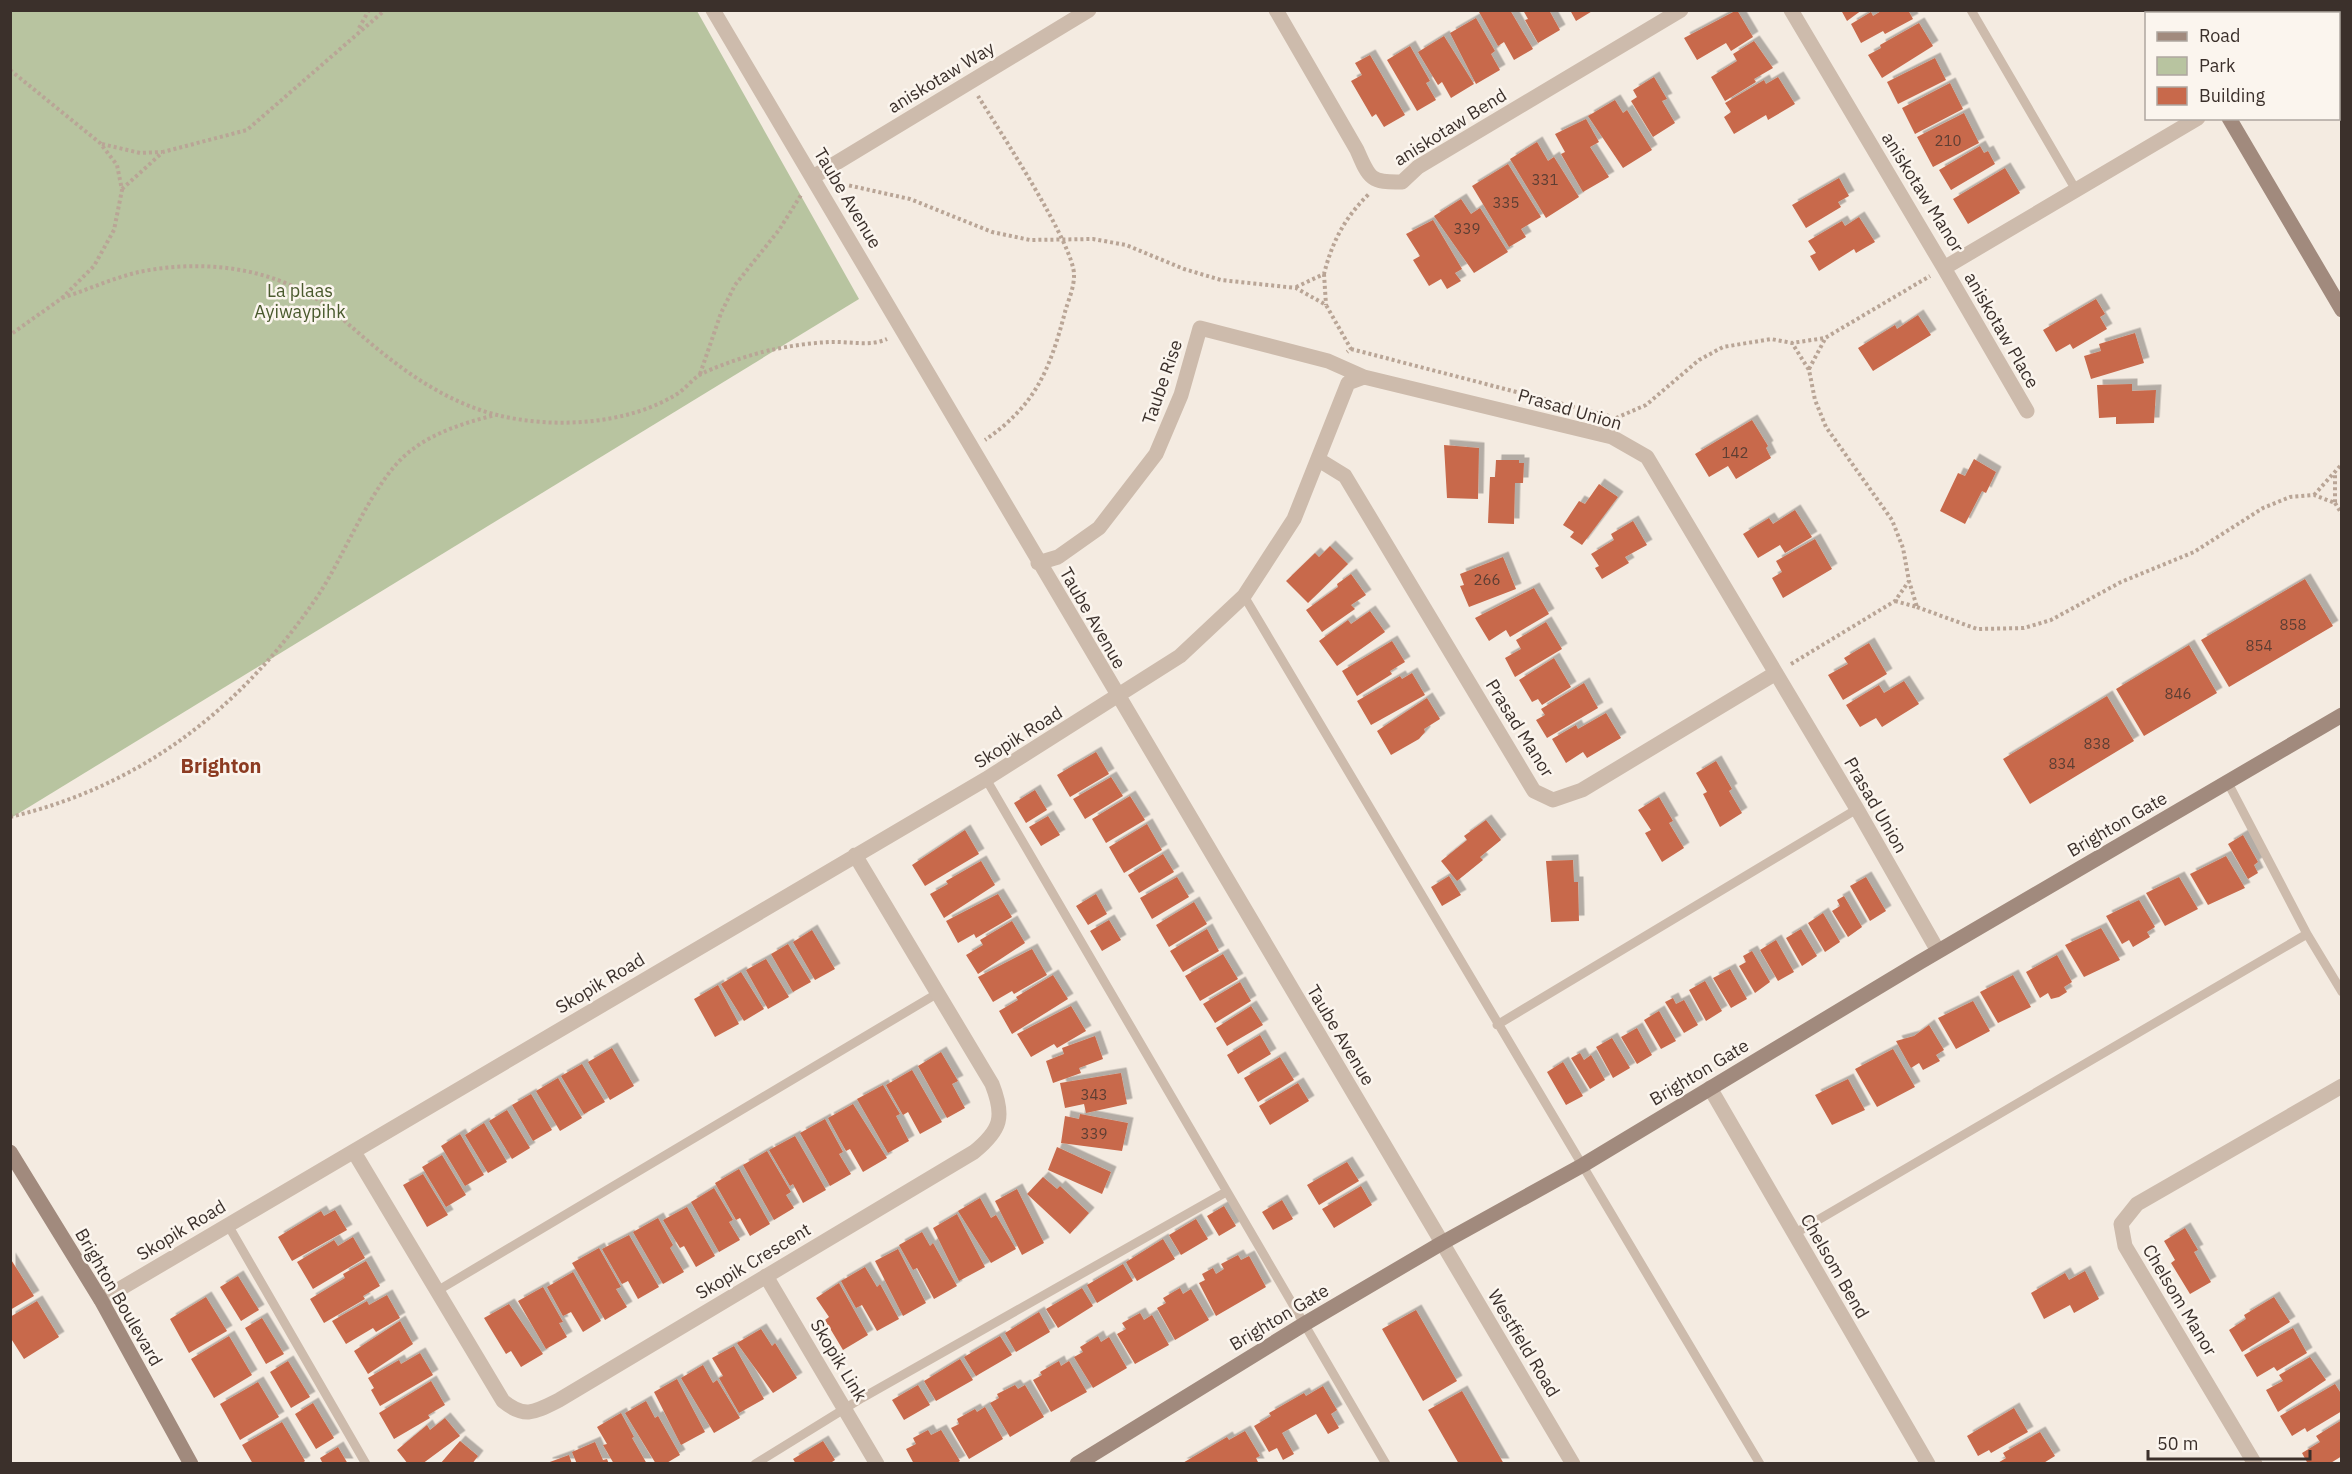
<svg xmlns="http://www.w3.org/2000/svg" width="2352" height="1474" font-family="'IBM Plex Sans',sans-serif">
<style>
.green{fill:#b8c4a0}
.building{fill:#c8694b;filter:url(#shadow)}
.lines{fill:none;stroke-linecap:round;stroke-linejoin:round}
.path{stroke:#b9a596;stroke-width:4;stroke-dasharray:3 3;stroke-linecap:butt}
.lane{stroke:#cdbbac;stroke-width:9}
.street{stroke:#cdbbac;stroke-width:15}
.secondary{stroke:#a18a7d;stroke-width:15}
.labels{text-anchor:middle;dominant-baseline:central;stroke-width:5;stroke-linejoin:round;paint-order:stroke}
.number-label{font-size:15px;fill:#5e3e33}
.street-label{font-size:18px;fill:#3b302b;stroke:#fbf5ee}
.park-label{font-size:18px;fill:#4a5a2e;stroke:#fbf5ee}
.neighbourhood-label{font-size:20px;font-weight:bold;fill:#8c3b22;stroke:#fbf5ee}
</style>
<defs>
<filter id="shadow"><feDropShadow dx="5.5" dy="-5.5" stdDeviation="0" flood-color="#0004"/></filter>
</defs>
<rect width="100%" height="100%" fill="#f4ebe1"/>
<path class="green" d="M11 10 697 11 859 299 11 818Z"/>
<path class="building" d="M1478 10H1510L1533 49 1514 60 1504 42 1498 46Z
M1523 10H1549L1560 30 1538 43 1525 20 1528 19Z
M1570 10H1594L1576 21Z
M1737 10 1753 37 1731 51 1726 43 1697 60 1684 38Z
M1841 10H1862L1847 21Z
M1883 10H1908L1913 19 1885 34 1883 31 1861 43 1851 24 1871 12 1873 16Z
M1476 18 1495 51 1491 54 1500 70 1476 84 1450 33Z
M1919 23 1933 46 1882 78 1868 55 1881 48 1880 45Z
M1444 36 1474 84 1451 98 1442 82 1438 85 1418 52Z
M1754 41 1773 68 1754 79 1756 82 1725 101 1711 77 1737 61 1733 54Z
M1410 46 1430 81 1426 83 1436 100 1417 111 1387 60Z
M1370 55 1405 115 1384 127 1376 114 1372 117 1351 81 1362 75 1355 63Z
M1935 58 1946 80 1898 104 1887 82Z
M1654 77 1667 99 1662 101 1675 123 1653 137 1631 101 1637 97 1633 90Z
M1778 77 1795 104 1768 120 1766 115 1734 134 1724 117 1731 112 1725 103 1764 80 1766 84Z
M1950 83 1963 109 1915 134 1902 108Z
M1615 100 1623 113 1627 110 1652 150 1623 168 1588 116Z
M1964 113 1979 143 1933 167 1917 137Z
M1586 119 1599 142 1590 147 1609 177 1583 192 1561 154 1565 152 1555 134Z
M1537 142 1548 161 1554 157 1579 197 1546 218 1510 159Z
M1980 146 1984 153 1988 151 1995 164 1951 190 1939 170Z
M1508 164 1541 217 1521 229 1526 237 1509 247 1472 186Z
M2005 168 2020 193 1968 224 1953 199Z
M1839 178 1849 196 1838 202 1841 207 1806 228 1792 205Z
M1461 199 1471 214 1480 208 1508 252 1474 273 1434 216Z
M1859 217 1875 242 1856 253 1854 249 1819 271 1810 256 1816 253 1808 241 1842 221 1845 226Z
M1433 220 1462 269 1455 273 1461 281 1447 289 1441 279 1429 286 1413 260 1420 256 1406 234Z
M2096 299 2105 314 2100 317 2107 329 2073 349 2070 344 2056 352 2043 330Z
M1918 315 1931 335 1873 371 1858 348 1895 325 1897 329Z
M2135 333 2144 363 2091 379 2084 356 2101 351 2099 344Z
M2132 384V391L2156 390 2154 423 2116 424V417L2099 418 2097 385Z
M1752 420 1768 446 1766 448 1771 458 1736 479 1728 466 1709 477 1695 454Z
M1444 445 1479 448 1478 499 1447 498Z
M1974 459 1996 472 1986 493 1982 491 1965 524 1940 511 1958 473 1965 476Z
M1496 460H1519V463H1524L1523 483H1515L1514 524 1488 523 1490 477H1495Z
M1599 484 1618 497 1582 545 1570 537 1574 532 1563 525 1579 501 1585 504Z
M1795 510 1812 537 1785 553 1780 545 1758 558 1743 534 1769 518 1773 524Z
M1633 521 1647 545 1625 557 1629 563 1602 579 1595 568 1599 566 1591 554 1614 540 1611 534Z
M1815 539 1832 569 1783 598 1772 578 1782 572 1776 561Z
M1330 546 1348 564 1308 603 1286 581 1315 553 1319 557Z
M1503 557 1516 589 1469 607 1460 586 1464 585 1460 574Z
M1351 574 1366 595 1351 605 1355 609 1322 632 1306 610 1338 587 1337 584Z
M2305 579 2333 626 2229 687 2201 640Z
M1534 588 1549 614 1510 637 1506 630 1489 641 1475 618Z
M1370 611 1385 632 1337 666 1319 641 1348 620 1351 624Z
M1546 622 1562 649 1515 677 1505 658 1521 649 1516 640Z
M1392 641 1405 662 1390 671 1392 674 1357 696 1342 671Z
M1869 643 1887 674 1843 700 1828 675 1848 664 1844 658Z
M2189 645 2217 693 2144 736 2116 689Z
M1554 658 1571 687 1542 705 1538 699 1532 702 1519 680Z
M1412 673 1425 695 1371 725 1357 701 1400 676 1402 679Z
M1904 681 1919 704 1882 727 1876 718 1860 727 1846 705 1879 685 1884 693Z
M1584 683 1598 708 1547 738 1536 720 1545 715 1541 709Z
M2107 696 2134 741 2030 804 2003 759Z
M1427 698 1440 719 1424 729 1425 732 1419 739 1391 755 1377 731Z
M1606 713 1621 738 1587 758 1583 752 1566 763 1552 739 1576 725 1578 729Z
M1096 752 1109 774 1070 797 1057 775Z
M1716 761 1732 789 1729 791 1742 813 1720 827 1703 794 1707 792 1696 773Z
M1111 777 1123 796 1085 819 1073 799Z
M1035 790 1047 810 1026 823 1014 803Z
M1130 796 1145 820 1106 843 1092 819Z
M1659 797 1673 821 1669 823 1684 848 1662 862 1645 833 1651 830 1638 810Z
M1048 816 1060 835 1041 846 1029 827Z
M1486 820 1501 840 1480 857 1483 860 1457 881 1441 861 1467 840 1464 836Z
M1147 824 1162 850 1124 873 1109 847Z
M965 830 979 854 925 886 912 865Z
M2243 835 2258 862 2254 865 2258 873 2248 879 2228 844Z
M1163 854 1174 872 1139 893 1128 875Z
M2226 856 2245 888 2208 905 2190 874Z
M1573 860 1574 882H1578L1579 921 1551 922 1546 861Z
M981 861 995 885 944 918 930 894 948 884 946 881Z
M1449 876 1461 895 1442 906 1431 887Z
M1177 877 1189 897 1152 919 1140 898Z
M1866 877 1886 911 1870 921 1850 886Z
M2179 877 2198 909 2165 926 2146 893Z
M998 894 1012 917 976 938 974 934 958 943 946 921Z
M1096 894 1107 914 1088 925 1076 906Z
M1844 896 1862 927 1848 937 1832 911 1840 906 1837 900Z
M2139 900 2155 927 2147 932 2150 937 2133 947 2129 940 2122 944 2106 916Z
M1194 902 1207 924 1169 947 1156 925Z
M1823 913 1840 942 1825 952 1808 923Z
M1109 920 1121 940 1102 951 1090 931Z
M1012 921 1025 943 978 974 966 955 983 945 980 940Z
M2101 928 2120 960 2084 977 2065 945Z
M1207 929 1219 951 1183 972 1170 951Z
M1801 929 1817 956 1802 966 1786 938Z
M812 930 835 969 815 980 793 942Z
M1776 940 1794 972 1778 981 1760 950Z
M788 944 811 982 793 992 771 954Z
M1032 949 1047 975 1014 994 1012 991 993 1002 978 977Z
M1752 951 1770 982 1755 993 1739 966 1746 962 1743 956Z
M1223 954 1238 979 1200 1001 1185 976Z
M2057 955 2072 982 2064 987 2067 992 2059 997 2051 999 2048 993 2040 998 2026 972Z
M766 959 789 997 768 1009 746 970Z
M1730 969 1747 999 1731 1008 1713 978Z
M741 972 764 1009 744 1021 721 984Z
M1053 975 1068 999 1012 1034 999 1011 1018 1000 1016 997Z
M2013 975 2031 1007 1998 1023 1980 992Z
M1705 981 1722 1011 1706 1021 1689 990Z
M1240 982 1251 1001 1215 1023 1203 1004Z
M718 985 739 1024 715 1037 694 999Z
M1673 998 1676 1004 1684 1000 1698 1025 1684 1033 1665 1002Z
M1973 1001 1990 1031 1956 1049 1938 1018Z
M1071 1006 1086 1031 1057 1048 1054 1044 1031 1057 1017 1034Z
M1251 1006 1263 1025 1227 1046 1216 1028Z
M1659 1011 1676 1041 1661 1049 1644 1020Z
M1929 1025 1944 1050 1936 1055 1940 1061 1923 1070 1919 1063 1911 1068 1896 1041 1914 1036Z
M1637 1028 1652 1055 1637 1064 1621 1037Z
M1260 1035 1271 1054 1238 1074 1227 1055Z
M1095 1036 1103 1059 1079 1068 1081 1073 1053 1083 1046 1061 1064 1054 1062 1048Z
M1612 1038 1630 1068 1613 1078 1596 1047Z
M612 1048 634 1086 610 1100 588 1062Z
M1893 1049 1915 1087 1877 1107 1855 1069Z
M941 1052 958 1081 952 1084 965 1108 947 1118 918 1066Z
M1580 1053 1584 1060 1591 1055 1605 1080 1590 1089 1571 1058Z
M1280 1057 1294 1080 1258 1102 1244 1078Z
M1563 1062 1583 1096 1566 1105 1547 1072Z
M582 1064 605 1102 584 1114 561 1076Z
M912 1070 942 1122 920 1134 908 1112 903 1115 886 1085Z
M1121 1073 1127 1104 1086 1113 1084 1104 1065 1108 1060 1083Z
M558 1078 582 1118 560 1131 536 1091Z
M1848 1079 1865 1110 1832 1125 1815 1095Z
M1298 1083 1309 1101 1270 1125 1259 1106Z
M883 1085 900 1114 896 1116 909 1141 888 1153 857 1099Z
M531 1094 552 1130 533 1141 512 1105Z
M853 1104 887 1158 863 1172 850 1149 846 1151 828 1118Z
M507 1110 530 1148 512 1159 489 1121Z
M1080 1114 1128 1123 1122 1151 1061 1143 1065 1116 1079 1119Z
M825 1119 843 1152 839 1154 851 1174 830 1186 800 1133Z
M484 1123 507 1162 488 1173 465 1135Z
M460 1134 484 1175 465 1186 441 1146Z
M795 1136 826 1190 803 1203 793 1184 790 1186 769 1150Z
M1057 1147 1111 1172 1102 1194 1048 1170Z
M767 1151 791 1192 786 1195 794 1208 774 1220 743 1165Z
M442 1155 466 1195 446 1207 422 1167Z
M1347 1162 1359 1181 1319 1205 1307 1185Z
M739 1169 770 1224 750 1236 740 1218 736 1220 715 1183Z
M423 1174 448 1215 427 1227 403 1185Z
M1043 1177 1057 1189 1060 1186 1089 1213 1070 1234 1027 1194Z
M1361 1186 1372 1205 1334 1228 1322 1209Z
M714 1188 733 1220 729 1222 740 1240 719 1252 691 1202Z
M1017 1189 1044 1243 1022 1255 995 1201Z
M980 1198 991 1218 996 1215 1016 1249 991 1263 958 1211Z
M1282 1200 1293 1219 1273 1230 1262 1212Z
M1224 1206 1236 1226 1219 1236 1207 1216Z
M687 1207 715 1256 696 1267 684 1246 680 1248 663 1220Z
M335 1210 347 1230 292 1261 278 1237 321 1211 324 1216Z
M957 1214 985 1267 959 1281 933 1228Z
M658 1218 673 1245 670 1248 684 1272 663 1284 633 1232Z
M1196 1219 1208 1239 1181 1255 1169 1235Z
M2185 1228 2198 1250 2194 1252 2211 1282 2190 1294 2171 1263 2175 1260 2164 1241Z
M922 1232 930 1246 933 1243 957 1286 934 1299 917 1268 913 1270 899 1245Z
M629 1235 659 1287 638 1299 628 1281 622 1284 602 1249Z
M353 1237 365 1258 313 1289 297 1262 334 1240 338 1246Z
M1163 1239 1175 1259 1137 1281 1126 1262Z
M599 1248 621 1287 616 1289 627 1307 605 1320 572 1263Z
M898 1249 926 1303 903 1316 875 1261Z
M1238 1255 1241 1260 1249 1256 1266 1287 1216 1316 1199 1283 1205 1280 1202 1274 1213 1268 1216 1274 1224 1269 1221 1264Z
M10 1258 34 1296 10 1310Z
M366 1261 380 1286 363 1296 365 1299 324 1323 310 1299 345 1278 343 1274Z
M1123 1264 1133 1281 1097 1303 1087 1285Z
M865 1267 877 1287 880 1284 899 1319 877 1331 862 1305 856 1308 841 1281Z
M2085 1271 2099 1299 2074 1313 2070 1305 2044 1319 2031 1293 2065 1273 2069 1280Z
M573 1272 601 1321 583 1332 571 1312 563 1316 547 1287Z
M238 1276 259 1310 241 1321 220 1287Z
M839 1283 868 1335 843 1350 825 1320 829 1317 816 1298Z
M543 1287 563 1322 559 1323 567 1337 546 1349 518 1301Z
M1082 1288 1093 1306 1058 1328 1046 1309Z
M1180 1288 1183 1294 1191 1289 1209 1320 1175 1340 1157 1308 1166 1303 1163 1298Z
M387 1295 400 1318 376 1332 373 1328 346 1344 332 1321 367 1301 369 1305Z
M206 1297 227 1331 189 1353 170 1319Z
M2274 1297 2290 1322 2242 1352 2229 1330 2246 1319 2244 1315Z
M37 1301 59 1337 24 1359 10 1337V1317Z
M509 1304 543 1354 521 1367 511 1351 506 1354 484 1318Z
M1416 1310 1457 1381 1423 1401 1382 1329Z
M1039 1312 1050 1332 1016 1352 1005 1333Z
M1140 1313 1144 1320 1152 1315 1169 1345 1135 1364 1117 1334 1126 1329 1122 1323Z
M262 1318 284 1354 266 1364 245 1328Z
M400 1321 413 1344 368 1374 354 1351Z
M2293 1328 2307 1353 2277 1371 2274 1367 2257 1377 2244 1355Z
M761 1329 772 1346 775 1343 797 1378 773 1393 737 1343Z
M229 1336 252 1375 214 1398 191 1359Z
M1000 1336 1012 1355 976 1376 964 1357Z
M1098 1336 1101 1342 1109 1337 1127 1368 1093 1388 1074 1357 1083 1352 1080 1347Z
M734 1346 764 1399 739 1413 719 1378 723 1376 712 1358Z
M420 1353 433 1375 380 1406 371 1390 374 1388 368 1378 399 1360 401 1364Z
M2310 1357 2326 1380 2278 1412 2266 1390 2283 1381 2279 1375Z
M960 1359 973 1380 936 1401 924 1381Z
M288 1361 310 1397 291 1408 270 1372Z
M1059 1361 1061 1366 1069 1361 1087 1392 1051 1412 1033 1380 1042 1375 1040 1372Z
M703 1365 713 1383 717 1380 740 1418 714 1433 681 1378Z
M677 1379 705 1432 681 1445 654 1392Z
M431 1381 445 1405 428 1415 430 1418 394 1439 379 1413Z
M258 1382 279 1417 240 1440 220 1404Z
M2335 1384 2342 1395V1411L2307 1432 2305 1428 2292 1436 2280 1416Z
M918 1385 930 1405 904 1420 892 1400Z
M1015 1385 1018 1389 1025 1385 1044 1417 1010 1437 990 1403 999 1398 997 1394Z
M1323 1386 1337 1410 1331 1414 1339 1428 1328 1434 1316 1414 1282 1433 1294 1454 1283 1460 1277 1448 1269 1452 1254 1426 1271 1416 1269 1413 1304 1393 1306 1396Z
M1462 1391 1504 1464H1459L1428 1410Z
M646 1401 655 1418 658 1416 680 1455 665 1464H656L625 1413Z
M313 1403 334 1438 316 1449 295 1414Z
M985 1407 1003 1439 969 1459 951 1428 959 1424 957 1419 975 1409 977 1412Z
M2014 1408 2028 1432 1991 1453 1989 1450 1978 1456 1967 1436Z
M621 1413 634 1437 632 1438 647 1464H614L603 1445 607 1444 597 1427Z
M445 1418 460 1436 422 1464H408L397 1450 427 1425 430 1430Z
M2342 1420V1456L2329 1464H2308L2302 1453 2320 1442 2316 1436Z
M282 1422 305 1461 301 1464H253L242 1445Z
M928 1430 931 1435 941 1430 960 1461 955 1464H914L906 1449 916 1444 913 1438Z
M1245 1431 1260 1456 1256 1458 1259 1464H1181L1227 1437 1229 1440Z
M2040 1432 2055 1456 2042 1464H1996L2006 1458 2003 1453Z
M460 1441 478 1456 472 1464H440Z
M823 1441 835 1460 829 1464H796L793 1459Z
M595 1442 603 1460 607 1459 609 1464H577L572 1452Z
M338 1447 348 1464H323L320 1458Z
M569 1455 572 1464H547V1463Z"/>
<g class="lines">
<path class="path" d="M359 28 369 10
M10 70 100 143 117 165 122 190 114 230 94 266 62 298 10 335
M978 96C997 127 1076 247 1074 276 1074 288 1068 301 1065 312 1050 369 1036 405 985 440
M102 144 140 153 162 152
M122 189 163 152 247 130 385 10
M838 189 847 185 910 199 992 232 1030 240 1093 239 1126 245 1184 269 1221 280 1296 288 1326 305 1351 349 1347 352
M1324 274 1326 305
M1296 287 1324 274C1332 242 1345 217 1369 194
M62 298C87 290 113 278 139 272 206 258 283 268 337 314 384 356 434 399 497 415 553 429 627 425 677 394 685 389 691 381 698 376 710 368 755 353 771 350 789 346 810 343 829 342 849 341 869 347 887 339
M1351 349 1609 416
M1809 369 1825 339
M700 374 721 313 735 285 779 230 801 195
M1616 418 1646 405 1699 360 1723 347 1771 339 1792 343 1825 338 1930 276
M2314 495 2342 464
M2335 503 2342 514
M1895 601 1917 607 1909 581
M1917 607 1977 629 2024 628 2051 620 2121 582 2194 552 2263 508 2290 497 2314 495 2335 503V473
M1791 664 1895 601 1909 581 1903 548 1892 520 1826 427 1815 400 1809 370 1792 343
M10 817C143 786 244 706 319 594 346 553 372 482 409 452 434 432 464 423 495 415"/>
<path class="lane" d="M1971 10 2076 190
M1244 596 1760 1464
M986 779 1386 1464
M2227 781 2307 934 2342 992
M1497 1025 1857 809
M228 1225 366 1464
M1794 1234 2307 934
M437 1291 938 993
M755 1464 862 1398 1226 1192"/>
<path class="street" d="M713 10 1573 1464
M1276 10 1357 150C1369 178 1370 183 1402 182L1418 167 1681 10
M1791 10 1944 268 2198 118
M2338 36 2342 34
M813 177 1089 10
M1944 268 2027 411
M1319 460 1345 476 1534 791 1553 800 1582 790 1776 673
M1038 563 1058 557 1099 528 1156 454 1181 395 1200 328 1328 361 1364 377
M1710 1088 1928 1464
M354 1152 503 1401C525 1419 535 1412 559 1400L974 1152C1001 1130 1005 1117 992 1084L855 855
M766 1276 877 1464
M101 1300 986 779 1180 656 1244 596 1294 519 1348 383 1364 377 1612 437 1647 457 1857 809 1938 951
M2255 1464 2125 1246 2121 1224 2137 1204 2342 1086"/>
<path class="secondary" d="M2164 10 2166 14
M2229 118 2342 310
M10 1152 101 1300 191 1464
M1077 1464 1306 1323 1442 1243 1583 1165 1920 962 2342 715"/>
</g>
<g class="labels">
<g class="number-label">
<text x="1948" y="140">210</text>
<text x="1545" y="179">331</text>
<text x="1506" y="202">335</text>
<text x="1467" y="228">339</text>
<text x="1735" y="452">142</text>
<text x="1487" y="579">266</text>
<text x="2293" y="624">858</text>
<text x="2259" y="645">854</text>
<text x="2178" y="693">846</text>
<text x="2097" y="743">838</text>
<text x="2062" y="763">834</text>
<text x="1094" y="1094">343</text>
<text x="1094" y="1133">339</text>
</g>
<g class="street-label">
<text transform="translate(941 77) rotate(-31)">aniskotaw Way</text>
<text transform="translate(1450 127) rotate(-32)">aniskotaw Bend</text>
<text transform="translate(1923 192) rotate(58)">aniskotaw Manor</text>
<text transform="translate(848 198) rotate(59)">Taube Avenue</text>
<text transform="translate(2002 330) rotate(60)">aniskotaw Place</text>
<text transform="translate(1162 382) rotate(-71)">Taube Rise</text>
<text transform="translate(1570 409) rotate(16)">Prasad Union</text>
<text transform="translate(1093 618) rotate(60)">Taube Avenue</text>
<text transform="translate(1520 728) rotate(58)">Prasad Manor</text>
<text transform="translate(1018 737) rotate(-32)">Skopik Road</text>
<text transform="translate(1876 805) rotate(60)">Prasad Union</text>
<text transform="translate(2117 824) rotate(-30)">Brighton Gate</text>
<text transform="translate(600 983) rotate(-31)">Skopik Road</text>
<text transform="translate(1341 1035) rotate(59)">Taube Avenue</text>
<text transform="translate(1699 1072) rotate(-31)">Brighton Gate</text>
<text transform="translate(181 1230) rotate(-31)">Skopik Road</text>
<text transform="translate(753 1261) rotate(-31)">Skopik Crescent</text>
<text transform="translate(1835 1266) rotate(60)">Chelsom Bend</text>
<text transform="translate(119 1297) rotate(60)">Brighton Boulevard</text>
<text transform="translate(2180 1300) rotate(59)">Chelsom Manor</text>
<text transform="translate(1279 1317) rotate(-31)">Brighton Gate</text>
<text transform="translate(1524 1343) rotate(59)">Westfield Road</text>
<text transform="translate(839 1360) rotate(59)">Skopik Link</text>
</g>
<g class="park-label">
<text x="300" y="290">La plaas<tspan x="300" dy="21">Ayiwaypihk</tspan></text>
</g>
<g class="neighbourhood-label">
<text x="221" y="765">Brighton</text>
</g>
</g>
<rect width="2352" height="1474" fill="none" stroke="#3b302b" stroke-width="24"/>
<rect x="2145" y="12" width="195" height="108" fill="#fbf5ee" stroke="#aea6a0" stroke-width="1.5"/>
<rect x="2157" y="32" width="30" height="9" fill="#a18a7d" stroke="#aea6a0" stroke-width="1.5"/>
<text x="2199" y="42" font-size="18" fill="#3b302b">Road</text>
<rect x="2157" y="57" width="30" height="18" fill="#b8c4a0" stroke="#aea6a0" stroke-width="1.5"/>
<text x="2199" y="72" font-size="18" fill="#3b302b">Park</text>
<rect x="2157" y="87" width="30" height="18" fill="#c8694b" stroke="#aea6a0" stroke-width="1.5"/>
<text x="2199" y="102" font-size="18" fill="#3b302b">Building</text>
<path d="M2148 1450v9h162v-9" fill="none" stroke="#3b302b" stroke-width="3"/>
<text x="2157" y="1450" font-size="18" fill="#3b302b" stroke="#fbf5ee" stroke-width="4.5" paint-order="stroke">50 m</text>
</svg>
